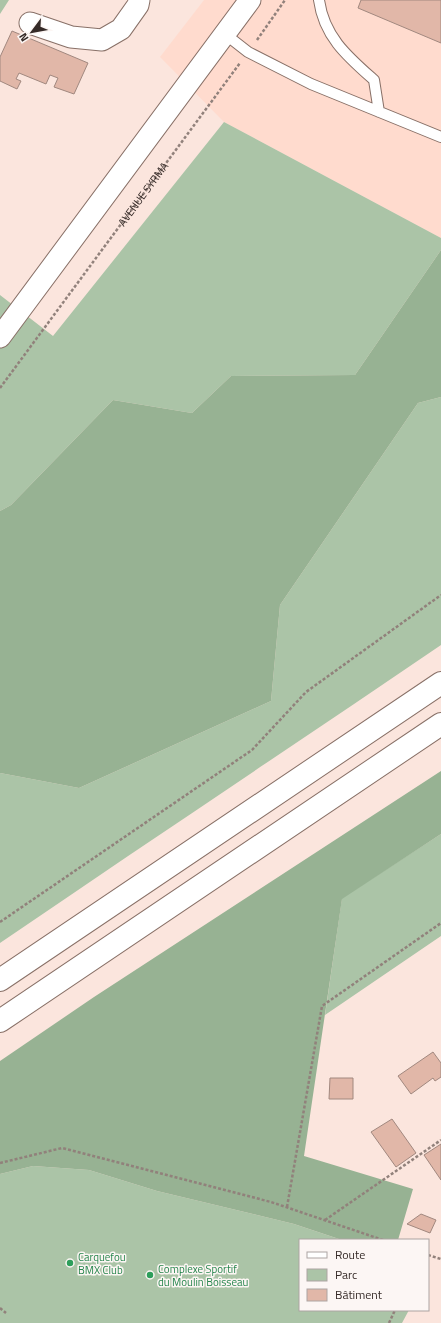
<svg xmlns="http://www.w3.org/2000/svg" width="441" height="1323" font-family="'Titillium Web',sans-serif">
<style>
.built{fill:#ffdbce}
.green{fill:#abc4a7}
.forest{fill:#97b293}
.building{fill:#e1b7a8;stroke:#a1887f}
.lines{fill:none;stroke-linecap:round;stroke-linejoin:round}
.service-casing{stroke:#887067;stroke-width:12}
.minor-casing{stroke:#887067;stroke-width:23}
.motorway-casing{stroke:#887067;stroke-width:24}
.path{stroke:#91817b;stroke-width:2.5;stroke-dasharray:3 2;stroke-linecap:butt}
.service{stroke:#fff;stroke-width:10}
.minor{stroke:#fff;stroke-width:21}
.motorway{stroke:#fff;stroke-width:22}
.leisure-dot{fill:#2e9e5b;stroke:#fcf6f4;stroke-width:1.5}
.labels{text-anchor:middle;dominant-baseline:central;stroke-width:3;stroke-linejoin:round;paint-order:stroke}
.street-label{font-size:11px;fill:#352a27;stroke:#fcf6f4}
.leisure-label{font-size:11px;fill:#27864d;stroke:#fcf6f4;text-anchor:start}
</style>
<rect width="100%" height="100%" fill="#fbe5dd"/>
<path class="built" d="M204 0H441V238L224 122 160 57Z"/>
<path class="green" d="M0 0H9L0 14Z
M224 122 441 238V250L355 375 231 376 192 413 113 400 11 505 0 511V295L53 336Z
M441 397V645C294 745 146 843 0 943V773L79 788 271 701 280 605 418 403Z
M441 834V936L325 1015 342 898Z
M33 1166 89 1170 157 1191 294 1224 342 1240H300V1310H409L402 1323H0V1174Z"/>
<path class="forest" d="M441 250V397L418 403 280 605 271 701 79 788 0 773V511L11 505 113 400 192 413 231 376 355 375Z
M441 771V834L342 899 304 1156 413 1189 398 1240H342L294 1224 157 1191 89 1170 33 1166 0 1174V1061L94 997Z"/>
<path class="building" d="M361 0H441V43L358 8Z
M12 31 88 63 74 94 54 87 58 78 50 75 46 84 19 73 16 79 21 81 17 89 0 81V57Z
M433 1052 441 1063V1077L435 1081 433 1078 411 1094 398 1076Z
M330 1078H353V1099H329Z
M392 1119 416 1153 396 1167 371 1132Z
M441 1144V1180L424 1155Z
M421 1214 436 1220 430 1233 407 1224Z"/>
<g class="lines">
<defs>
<path id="service" d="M319 0C324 37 348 57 374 80L379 112
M225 34 248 52 311 84 441 137"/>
<path id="minor" d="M30 23 71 37 102 40 121 29 138 5 139 0
M0 337 250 0"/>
<path id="motorway" d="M0 980 441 683
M0 1021 441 724"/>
</defs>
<use href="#service" class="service-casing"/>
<use href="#minor" class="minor-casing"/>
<use href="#motorway" class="motorway-casing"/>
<g class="path">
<path d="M257 40 285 0"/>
<path id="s1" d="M0 388 240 63"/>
<path d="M0 922 252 750 306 692 441 595"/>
<path d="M0 1163 62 1148 271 1202 383 1240"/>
<path d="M287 1207 322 1006 441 923"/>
<path d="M325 1220 441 1140"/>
<path d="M428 1255 441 1259"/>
<path d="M0 1308 6 1313"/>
<path d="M389 1323 395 1310"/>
</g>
<use href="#service" class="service"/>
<use href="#minor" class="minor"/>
<use href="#motorway" class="motorway"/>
</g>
<g class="leisure-dot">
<circle cx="70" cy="1263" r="4"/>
<circle cx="150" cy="1275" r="4"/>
</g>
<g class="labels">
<g class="street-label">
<text stroke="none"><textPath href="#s1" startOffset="241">AVENUE SYRMA</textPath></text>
</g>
<g class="leisure-label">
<text x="78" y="1257">Carquefou<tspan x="78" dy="13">BMX Club</tspan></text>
<text x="158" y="1269">Complexe Sportif<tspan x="158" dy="13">du Moulin Boisseau</tspan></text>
</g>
</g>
<rect x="299" y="1239" width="130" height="72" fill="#fcf6f4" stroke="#aca4a2"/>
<rect x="307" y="1252" width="20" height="6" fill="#ffffff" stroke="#aca4a2"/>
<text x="335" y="1259" font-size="12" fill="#352a27">Route</text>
<rect x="307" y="1269" width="20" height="12" fill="#abc4a7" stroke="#aca4a2"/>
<text x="335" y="1279" font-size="12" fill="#352a27">Parc</text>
<rect x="307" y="1289" width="20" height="12" fill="#e1b7a8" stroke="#aca4a2"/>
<text x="335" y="1299" font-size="12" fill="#352a27">Bâtiment</text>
<g transform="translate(32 32) rotate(238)" stroke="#fcf6f4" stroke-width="3" paint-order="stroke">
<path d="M0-3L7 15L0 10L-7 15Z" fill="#352a27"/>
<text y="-6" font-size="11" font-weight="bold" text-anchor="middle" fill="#352a27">N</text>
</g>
</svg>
